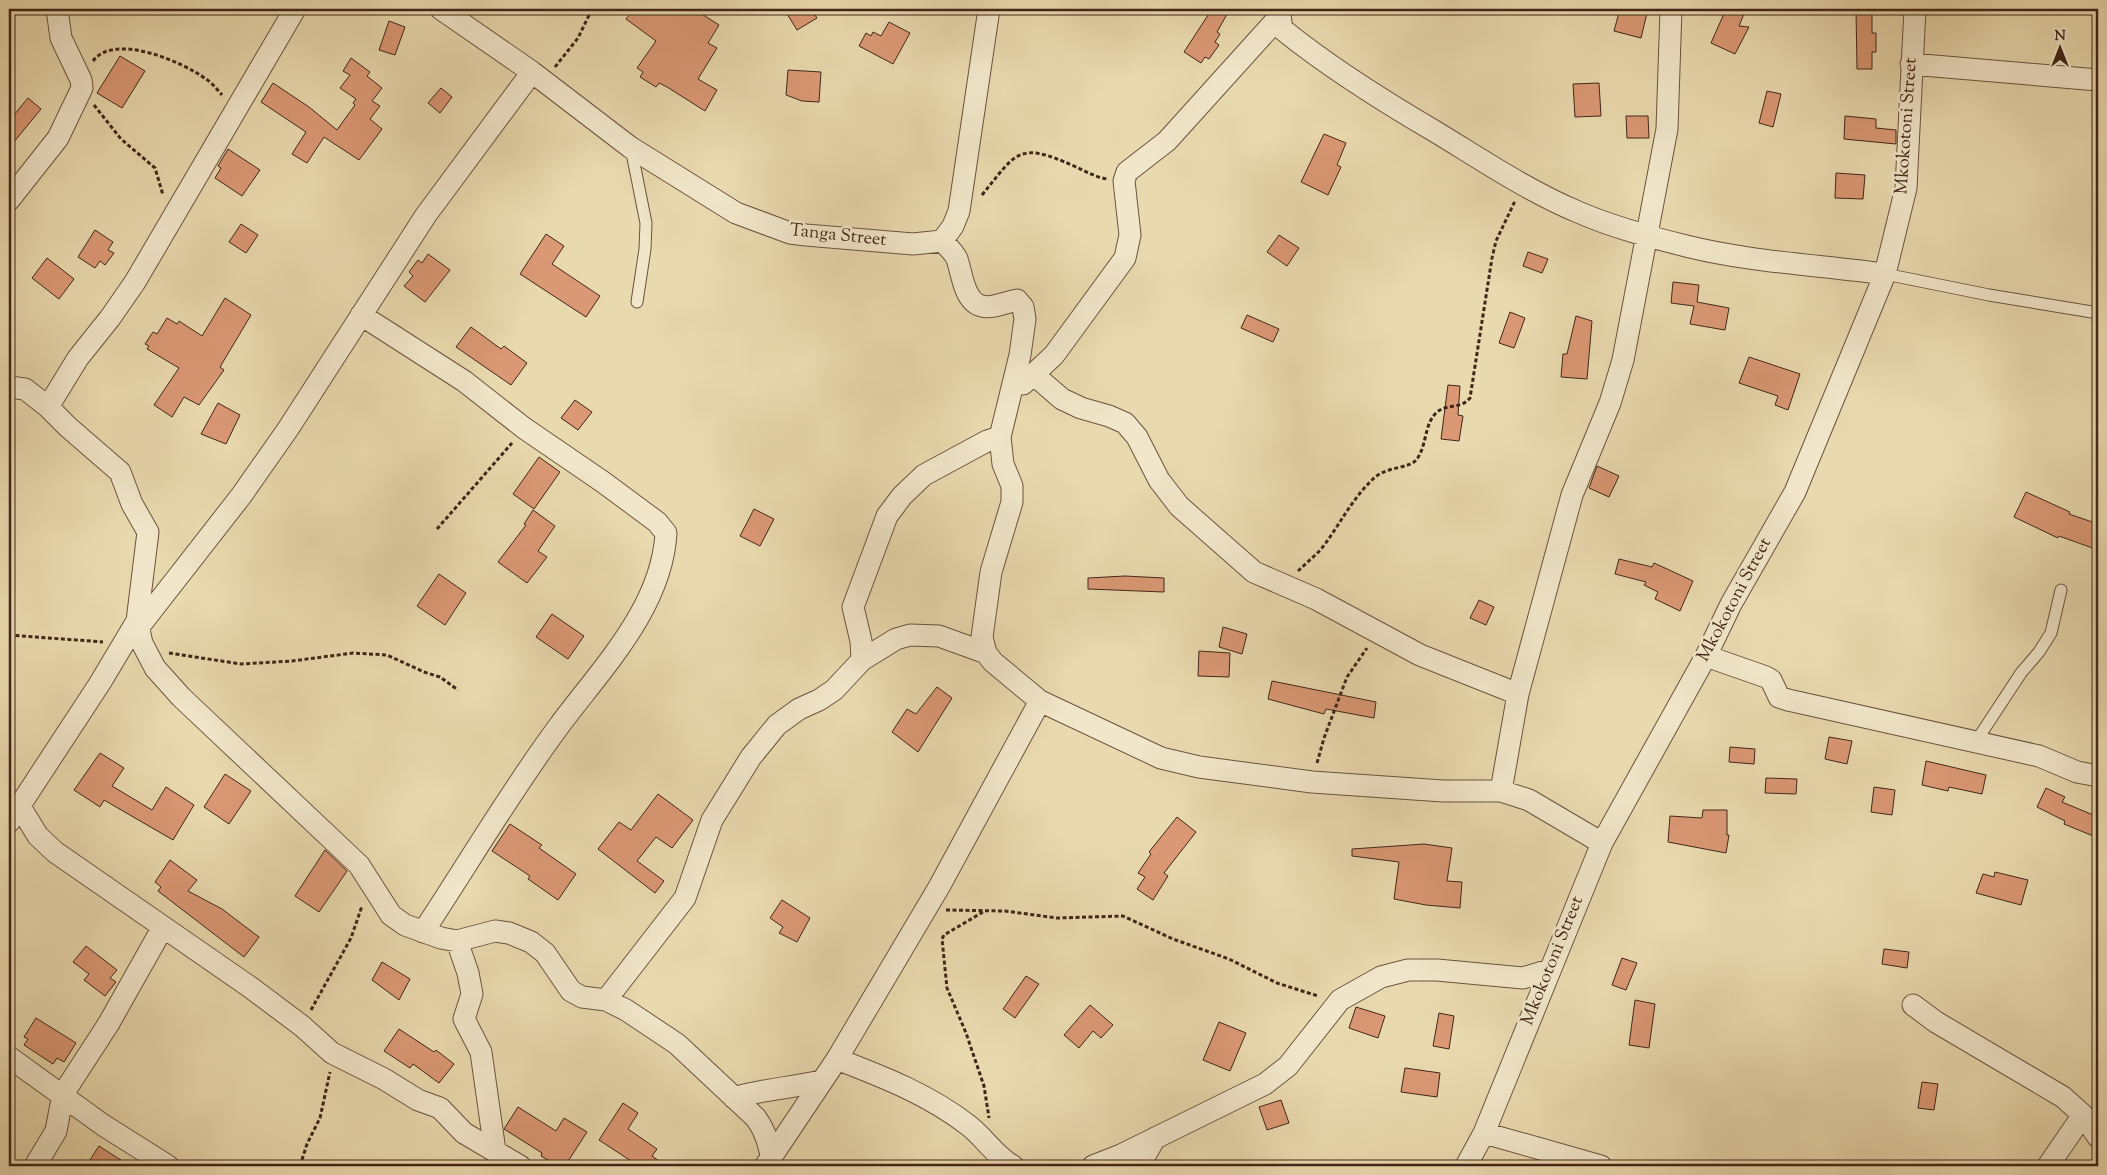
<svg xmlns="http://www.w3.org/2000/svg" width="2107" height="1175" font-family="'Sorts Mill Goudy',serif">
<style>
.building{fill:#da9874;stroke:#412618}
.lines{fill:none;stroke-linecap:round;stroke-linejoin:round}
.service-casing{stroke:#6b533e;stroke-width:13}
.minor-casing{stroke:#6b533e;stroke-width:23}
.path{stroke:#412618;stroke-width:3;stroke-dasharray:4 2.5;stroke-linecap:butt}
.service{stroke:#f1e6ca;stroke-width:11}
.minor{stroke:#f1e6ca;stroke-width:21}
.labels{text-anchor:middle;dominant-baseline:central;stroke-width:5;stroke-linejoin:round;paint-order:stroke}
.street-label{font-size:18px;fill:#412618;stroke:#f1e6ca}
</style>
<rect width="100%" height="100%" fill="#e9d9ae"/>
<filter id="stains"><feTurbulence type="fractalNoise" baseFrequency=".004" numOctaves="4"/><feColorMatrix values="0 0 0 0 .2 0 0 0 0 .09 0 0 0 0 .02 0 0 0 .5 -.17"/></filter>
<radialGradient id="worn" r=".72"><stop offset=".6" stop-color="#630" stop-opacity="0"/><stop offset="1" stop-color="#630" stop-opacity=".3"/></radialGradient>
<path class="building" d="M634 9H694L719 25 708 43 717 48 698 79 717 90 705 111 667 87 659 83 656 87 640 77 643 72 637 68 656 41 626 19Z
M784 9H811L817 18 797 30Z
M1212 9H1230L1217 32 1220 34 1215 42 1219 45 1209 59 1205 57 1201 63 1184 52Z
M1620 9H1648L1641 38 1614 31Z
M1726 9H1746L1739 26 1749 27 1735 54 1711 43Z
M1856 9H1872V33H1876V52H1872V69H1857Z
M389 21 405 27 395 55 379 50Z
M889 22 910 33 893 64 859 46 866 33 871 36 873 32 881 36Z
M120 56 145 71 122 108 97 93Z
M351 58 370 72 367 76 382 88 372 101 380 106 370 119 382 129 359 160 324 137 307 163 292 154 306 132 261 102 273 83 309 107 337 130 355 105 353 103 356 99 340 88 350 75 343 71Z
M788 70 821 72 819 102 802 101 786 95Z
M1599 83 1601 116 1575 117 1573 84Z
M441 88 452 97 440 113 428 103Z
M1767 91 1781 94 1773 127 1759 123Z
M28 98 41 109 9 148V121Z
M1626 116H1648L1649 138H1627Z
M1845 116 1876 119V128L1896 130V144L1844 139Z
M1324 134 1346 143 1337 165 1341 167 1328 195 1301 182Z
M228 149 260 170 242 196 215 178 221 168 218 166Z
M1836 173 1865 175 1863 199 1835 198Z
M241 224 258 235 246 253 229 242Z
M95 230 113 242 108 250 114 253 105 265 100 261 95 268 78 257Z
M546 234 564 246 552 264 600 296 586 317 520 274Z
M1279 235 1299 248 1287 266 1267 252Z
M1528 252 1548 259 1542 273 1523 266Z
M428 254 450 270 425 302 404 286 413 276 409 272 418 260 422 263Z
M47 258 74 279 59 299 32 278Z
M1673 282 1699 285 1697 302 1729 308 1725 330 1690 324 1694 306 1671 303Z
M225 298 251 315 220 367 224 370 199 405 184 397 172 417 154 405 179 368 147 349 149 346 145 344 153 332 157 334 167 318 177 324 179 321 202 336Z
M1510 312 1525 318 1514 348 1499 343Z
M1247 315 1279 329 1273 342 1241 328Z
M1576 316 1592 321 1587 379 1561 377 1563 354H1567Z
M471 327 501 349 504 346 527 363 511 385 456 347Z
M1749 357 1800 374 1788 410 1775 405 1778 396 1739 383Z
M1448 385 1460 386 1458 415 1463 416 1459 441 1441 439Z
M575 400 592 412 578 430 561 418Z
M218 403 240 415 226 444 201 434Z
M539 457 560 472 534 509 513 494Z
M1597 466 1619 476 1609 497 1589 488Z
M2026 492 2070 512 2069 514 2098 524V550L2059 536 2058 538 2014 517Z
M754 509 774 519 760 546 740 536Z
M533 510 555 526 538 551 547 557 527 583 498 562 526 525 524 524Z
M1619 559 1652 567 1654 563 1693 581 1680 611 1655 599 1658 592 1644 585 1646 582 1615 574Z
M439 574 466 593 445 625 417 606Z
M1125 576 1164 578V592L1088 589V578Z
M1479 600 1494 607 1486 625 1470 618Z
M552 614 584 636 568 659 536 637Z
M1223 627 1247 634 1242 654 1219 647Z
M1199 651 1230 653 1229 677 1198 676Z
M1272 681 1376 702 1374 718 1326 709 1324 714 1268 699Z
M937 687 952 698 918 752 892 732 907 709 916 714Z
M1829 737 1852 741 1847 764 1825 759Z
M1730 747 1755 749 1754 764 1729 762Z
M100 753 124 768 112 786 152 810 166 787 194 805 173 840 104 800 100 807 74 790Z
M1926 761 1986 775 1982 794 1949 787 1948 791 1922 785Z
M225 774 251 791 229 824 204 807Z
M1766 778 1797 779 1796 794 1765 793Z
M1874 787 1895 790 1892 815 1871 812Z
M2046 788 2065 797 2062 802 2098 817V838L2064 824 2065 821 2037 807Z
M658 794 693 820 672 848 656 837 637 861 664 881 655 893 598 849 619 822 631 830Z
M1703 810H1727V835H1729L1726 853 1668 842 1670 816 1702 818Z
M1177 817 1196 832 1164 873 1168 876 1153 900 1137 889 1145 877 1138 873 1151 854 1149 852Z
M510 824 542 845 539 848 576 874 558 900 528 879 530 876 492 851Z
M1424 844 1452 848 1447 881 1462 882 1460 908 1426 905 1394 899 1399 862 1352 856V849Z
M325 850 347 871 319 912 295 896Z
M170 860 197 880 188 891 222 909 259 937 244 957 158 891 161 887 155 882Z
M1995 872 2028 880 2021 905 1976 893 1983 874 1994 877Z
M782 900 810 918 797 942 779 933 783 927 770 918Z
M86 946 117 970 110 978 116 982 105 996 84 980 89 974 73 962Z
M1884 949 1909 952 1907 968 1882 964Z
M1622 958 1637 963 1626 990 1612 985Z
M382 962 410 979 399 1000 372 980Z
M1026 976 1039 984 1015 1018 1003 1009Z
M1635 1000 1655 1004 1649 1048 1629 1045Z
M1090 1005 1113 1025 1101 1038 1093 1031 1079 1048 1064 1035Z
M1356 1007 1385 1016 1378 1038 1349 1028Z
M1439 1013 1454 1016 1449 1049 1433 1046Z
M36 1018 76 1043 64 1062 57 1058 53 1064 24 1045 28 1039 24 1037Z
M1219 1022 1246 1033 1230 1071 1203 1060Z
M399 1029 434 1052 436 1050 454 1064 439 1083 413 1064 410 1068 384 1051Z
M1405 1068 1440 1073 1437 1097 1401 1092Z
M1922 1082 1938 1084 1934 1110 1918 1108Z
M1281 1100 1289 1123 1267 1130 1259 1107Z
M623 1103 638 1113 628 1129 657 1149 652 1156 666 1166H628L631 1161 599 1140Z
M518 1107 556 1131 564 1118 587 1132 565 1166H558L541 1156 542 1153 504 1129Z
M99 1146 130 1166H86Z"/>
<g class="lines">
<defs>
<path id="service" d="M631 148 646 223 645 249 637 302
M1885 274 1989 295 2098 313
M1975 743 2021 673 2039 652 2051 633 2061 590"/>
<path id="minor" d="M441 9 532 72 630 147 736 213 790 233 806 235 913 244 942 241 953 226 959 211 989 9
M1279 9 1282 29C1330 68 1383 101 1436 132 1482 160 1528 191 1578 212 1612 227 1650 237 1686 246 1750 262 1819 265 1885 274
M1911 64 2098 80
M9 200 58 138 82 88 81 80 61 38 57 9
M942 241C947 246 954 252 957 259 962 273 964 302 982 306 991 309 1007 302 1017 300L1023 307 1025 319 1020 355 1000 437 1003 464 1012 486V502L991 572 982 637 986 653 993 662 1040 701 1161 758 1199 767 1312 782 1443 791H1501L1529 800 1602 843
M361 315 464 381 524 428 603 482 657 522 666 533C662 608 601 669 559 726 510 792 468 864 423 932
M1033 374 1062 399 1081 408 1109 416 1125 423 1137 437 1159 480 1179 506 1254 572 1316 599 1420 655 1518 694
M1023 384 1054 355 1125 258 1130 235 1124 181 1127 172 1167 141 1279 17
M9 387 25 389 48 407 68 427 120 472 132 504 148 532 137 621 142 643 155 668 181 697 359 865 391 915 405 925 441 938 457 941 495 931 509 933 531 942 545 953 571 991 582 997 606 1000 626 1010 677 1044 756 1118C766 1132 771 1150 772 1166
M48 407 78 358 110 318 135 282 295 9
M138 628 241 496 288 429 426 215 532 72
M1706 656 1766 677 1771 680 1779 697 1788 700 2039 756 2077 772 2098 776
M862 660 861 641 853 607 887 516 902 496 924 475 987 441 1000 437
M1501 791 1518 694 1572 495 1610 403 1623 360 1667 129 1671 9
M19 805 38 836 55 852 250 987 302 1026 332 1053 384 1079 418 1100 440 1108 464 1133 520 1166
M9 822 100 683 137 621
M457 941 468 973 472 994 464 1019 481 1052 495 1151
M606 1000 685 898 712 820 751 757 777 725 799 709 819 700 834 690 862 660 896 639 910 635 939 636 986 653
M1913 1005 1936 1022 2063 1097 2083 1115 2098 1137
M9 1057 103 1125 168 1166
M837 1059C883 1077 928 1094 968 1125 984 1137 995 1156 1013 1166
M734 1098C762 1089 792 1088 821 1081
M1484 1133 1601 1166
M766 1165 837 1059 939 887 1040 701
M35 1166 56 1131 63 1094 109 1023 163 927
M1093 1166 1121 1155 1265 1084 1288 1066 1340 1000 1381 977 1408 970H1437L1523 978 1549 970
M1139 1166 1155 1138
M1466 1166 1484 1133 1602 843 1706 656 1731 604 1795 492 1885 274 1906 188 1915 9
M2048 1166 2083 1115"/>
</defs>
<use href="#service" class="service-casing"/>
<use href="#minor" class="minor-casing"/>
<path class="path" d="M93 61C114 32 183 62 206 79 212 83 217 89 222 95
M555 67 578 38 592 9
M94 105 121 139 155 168 163 195
M982 195C1017 152 1018 141 1074 166 1085 171 1095 177 1107 179
M437 529 512 443
M1298 571C1307 562 1318 554 1325 544 1341 522 1353 498 1373 479 1386 466 1410 469 1417 459 1427 445 1424 425 1436 413 1446 403 1460 410 1470 398L1492 258 1496 241 1515 201
M9 635 103 642
M169 653 241 664 292 661 353 653 387 655 424 672 440 677 458 690
M1317 763 1324 738 1347 677 1367 648
M946 910 1005 911 1057 918 1123 916 1173 939 1229 959 1277 983 1318 996
M983 912 944 935 942 939 947 988 966 1033 984 1086 989 1118
M311 1010 351 938 362 906
M300 1166 307 1144 320 1118 330 1072"/>
<use href="#service" class="service"/>
<use href="#minor" class="minor"/>
</g>
<g class="labels">
<g class="street-label">
<text transform="translate(1907 126) rotate(-86)">Mkokotoni Street</text>
<text transform="translate(838 236) rotate(6)">Tanga Street</text>
<text transform="translate(1735 600) rotate(-62)">Mkokotoni Street</text>
<text transform="translate(1553 961) rotate(-68)">Mkokotoni Street</text>
</g>
</g>
<rect width="2107" height="1175" fill="none" stroke="#e9d9ae" stroke-width="30"/>
<rect x="10" y="10" width="2087" height="1155" fill="none" stroke="#412618" stroke-width="2.5"/>
<rect x="15" y="15" width="2077" height="1145" fill="none" stroke="#412618"/>
<g transform="translate(2060 48)" stroke="#f1e6ca" stroke-width="4" paint-order="stroke">
<path d="M0-4L9 19L0 12L-9 19Z" fill="#412618"/>
<text y="-8" font-size="14" font-weight="bold" text-anchor="middle" fill="#412618">N</text>
</g>
<rect width="100%" height="100%" filter="url(#stains)"/>
<rect width="100%" height="100%" fill="url(#worn)"/>
</svg>
